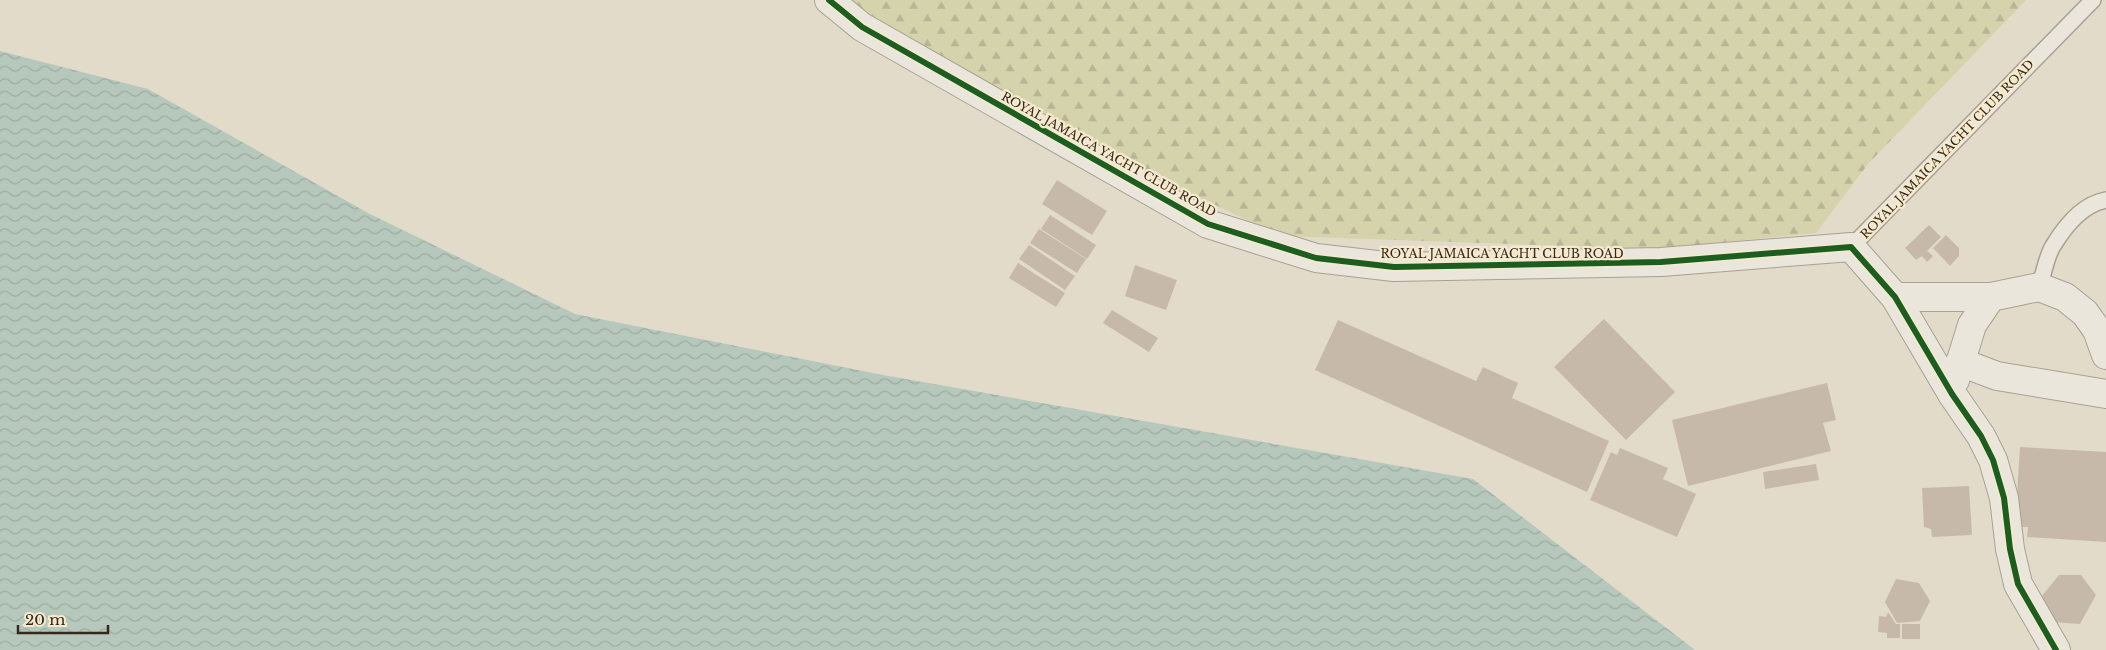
<svg xmlns="http://www.w3.org/2000/svg" width="2106" height="650" font-family="'Libre Baskerville',serif">
<style>
.forest{fill:url(#forest-firs)}
.water{fill:url(#water-waves)}
.building{fill:#c7b9aa}
.lines{fill:none;stroke-linecap:round;stroke-linejoin:round}
.lane-casing{stroke:#a8a093;stroke-width:18}
.street-casing{stroke:#a8a093;stroke-width:30}
.lane{stroke:#ebe6db;stroke-width:15}
.street{stroke:#ebe6db;stroke-width:28}
.cycleway-casing{stroke:#f6eace;stroke-width:9}
.cycleway{stroke:#1b5e20;stroke-width:6}
.labels{text-anchor:middle;dominant-baseline:central;stroke-width:4.5;stroke-linejoin:round;paint-order:stroke}
.street-label{font-size:12px;fill:#36281c;stroke:#f6eace}
</style>
<defs>
<pattern id="forest-firs" width="22" height="20" patternUnits="userSpaceOnUse" patternTransform="scale(1.25)"><rect width="22" height="20" fill="#d4d3ab"/><path d="M5 1l3.5 6h-7zM16 11l3.5 6h-7z" fill="#b7b593"/></pattern>
<pattern id="water-waves" width="16" height="10" patternUnits="userSpaceOnUse" patternTransform="scale(1.25)"><rect width="16" height="10" fill="#b6c8bc"/><path d="M0 5q4-4 8 0t8 0" fill="none" stroke="#9daca1"/></pattern>
</defs>
<rect width="100%" height="100%" fill="#e3dbc9"/>
<path class="forest" d="M840 0H2026L1868 164 1816 233 1652 249 1280 236 1084 142Z"/>
<path class="water" d="M0 51 148 89 368 213 575 314 883 375 1473 479 1695 650H0Z"/>
<path class="building" d="M1057 180 1107 211 1092 235 1042 204Z
M1050 215 1096 245 1087 259 1041 229Z
M1929 225 1941 237 1927 251 1933 256 1927 262 1922 256 1916 260 1905 248Z
M1039 229 1086 259 1077 273 1030 243Z
M1946 235 1959 248V256L1950 266 1933 248Z
M1029 245 1075 276 1065 290 1019 259Z
M1018 263 1065 293 1056 307 1009 278Z
M1135 265 1177 280 1166 310 1125 296Z
M1112 310 1158 338 1149 352 1103 323Z
M1604 319 1675 392 1626 440 1554 367Z
M1338 320 1476 381 1483 367 1518 383 1512 398 1609 441 1587 492 1315 370Z
M1827 383 1836 420 1823 423 1831 451 1688 486 1672 420Z
M2020 447 2106 452V542L2027 537 2028 527H2015Z
M1620 448 1668 468 1663 479 1696 494 1677 537 1590 500 1611 452 1617 455Z
M1816 464 1819 480 1765 489 1763 472Z
M1969 486 1972 535 1932 537 1931 529 1924 527 1922 488Z
M2059 575H2081L2096 595 2080 624 2052 622 2041 597Z
M1896 579 1919 583 1930 601 1920 621 1897 623 1885 602Z
M1888 612 1896 624H1900V638H1887V633L1878 632 1879 616 1886 617Z
M1902 624H1920V639H1902Z"/>
<g class="lines">
<defs>
<path id="lane" d="M1851 247 2093 0
M2039 287C2044 274 2046 257 2053 246 2065 226 2083 204 2106 200"/>
<path id="street" d="M829 0 862 27 1208 224 1316 258 1394 267 1661 262 1851 247 1895 297 1952 394 1981 436 1993 460 2004 498 2010 549 2018 584 2056 650
M1895 297H1991L2039 287 2065 297 2085 313 2097 330 2106 355
M1960 362 1997 376 2106 394
M1955 380 1972 325 1991 297"/>
</defs>
<use href="#lane" class="lane-casing"/>
<use href="#street" class="street-casing"/>
<use href="#lane" class="lane"/>
<use href="#street" class="street"/>
<defs>
<path id="cycleway" d="M829 0 862 27 1208 224 1316 258 1394 267 1661 262 1851 247 1895 297 1952 394 1981 436 1993 460 2004 498 2010 549 2018 584 2056 650"/>
</defs>
<use href="#cycleway" class="cycleway-casing"/>
<use href="#cycleway" class="cycleway"/>
</g>
<g class="labels">
<g class="street-label">
<text transform="translate(1947 149) rotate(-46)">ROYAL JAMAICA YACHT CLUB ROAD</text>
<text transform="translate(1109 154) rotate(29)">ROYAL JAMAICA YACHT CLUB ROAD</text>
<text x="1502" y="253">ROYAL JAMAICA YACHT CLUB ROAD</text>
</g>
</g>
<path d="M18 625v8h90v-8" fill="none" stroke="#36281c" stroke-width="2.5"/>
<text x="25" y="625" font-size="15" fill="#36281c" stroke="#f6eace" stroke-width="4" paint-order="stroke">20 m</text>
</svg>
